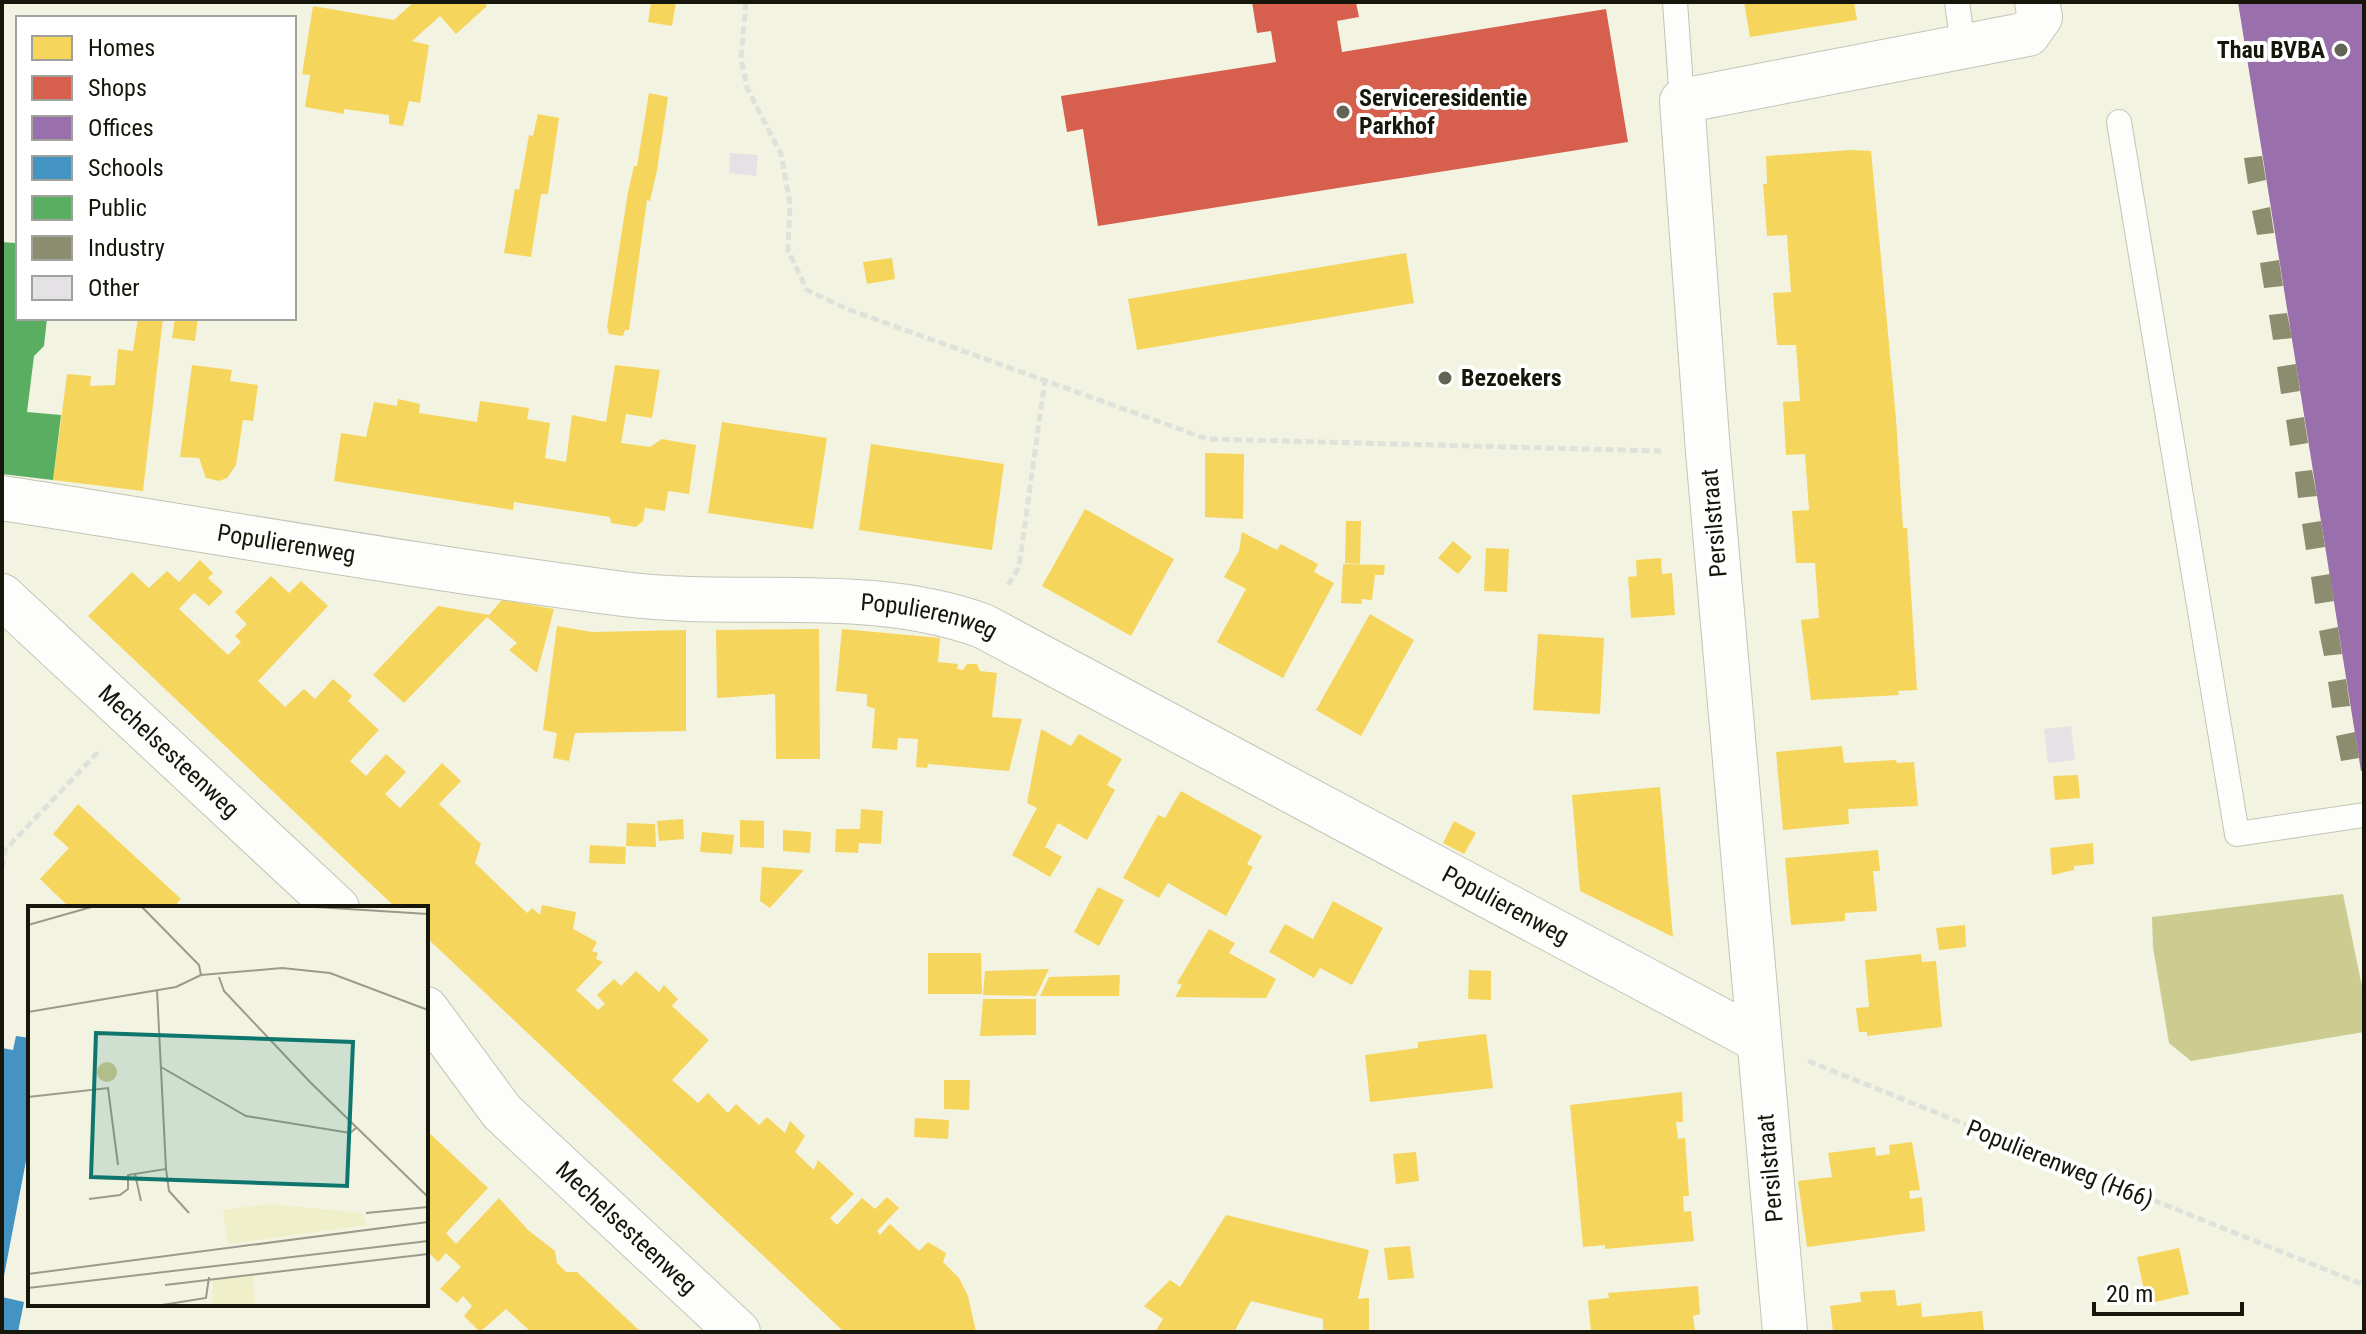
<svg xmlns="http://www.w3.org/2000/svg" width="2366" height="1334" font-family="'Roboto Condensed',sans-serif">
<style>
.water{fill:#cdcc90}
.homes{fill:#f6d55c}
.shops{fill:#d6604d}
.offices{fill:#9970ab}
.schools{fill:#4393c3}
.public{fill:#5aae61}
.industry{fill:#8c8c6e}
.building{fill:#e4e2e5}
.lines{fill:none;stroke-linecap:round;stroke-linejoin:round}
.service-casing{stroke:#c4c4b7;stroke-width:26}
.minor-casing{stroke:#c4c4b7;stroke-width:46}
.path{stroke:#e1e1db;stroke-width:5;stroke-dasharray:8 4;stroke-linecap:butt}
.service{stroke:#fdfdfb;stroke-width:24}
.minor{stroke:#fdfdfb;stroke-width:44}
.poi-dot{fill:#636356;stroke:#fff;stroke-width:3}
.labels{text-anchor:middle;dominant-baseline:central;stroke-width:8;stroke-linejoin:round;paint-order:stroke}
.poi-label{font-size:24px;font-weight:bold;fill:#16160b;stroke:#fff;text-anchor:start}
.street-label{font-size:24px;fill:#16160b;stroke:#fff}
.inset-road{fill:none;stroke:#9b9b8c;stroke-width:2}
.view{fill:#0f766e;fill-opacity:0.15;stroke:#0f766e;stroke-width:4}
.inset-edge{fill:none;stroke:#16160b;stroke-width:4}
</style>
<rect width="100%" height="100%" fill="#f3f3e2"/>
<path class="water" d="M2343 894 2364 996V1032L2191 1061 2169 1043 2153 947 2152 917Z"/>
<path class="homes" d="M414 2H484L487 6 456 34 440 16 412 41 429 45 420 103 409 101 403 126 389 124V115L344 109V114L305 107 310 75 302 74 313 6 394 20Z
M651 2H676L672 26 648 22Z
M1744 2H1854L1857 20 1750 37Z
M649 93 668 97 657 170 650 201 647 200 629 330H625L623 336 609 334 607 327 628 192 634 166H637Z
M538 114 559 118 548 194H541L531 257 504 253 515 189 519 190 529 135 533 136Z
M1851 150 1871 151 1896 419 1903 528H1907L1917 690 1898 691 1899 695 1811 700 1801 620 1819 618 1815 563H1796L1792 511 1809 510 1805 454 1786 455 1783 402 1800 401 1796 345H1777L1773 293 1791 292 1787 235 1767 236 1763 184H1767L1766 156Z
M1406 253 1414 303 1137 350 1128 299Z
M892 258 895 279 867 284 863 262Z
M138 318H163L143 491 53 480 67 374 91 376 90 386 115 385 118 349 133 351Z
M175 318H198L195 341 172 338Z
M192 365 232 370 230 381 258 385 253 421 243 420 236 465 227 478 219 481 206 478 199 458 180 457Z
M615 365 660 370 652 418 626 414 621 443 650 447 662 439 696 445 689 494 668 491 665 511 645 508 643 521 636 527 611 523 610 517 514 502 513 510 334 481 341 433 366 437 374 402 397 406 398 399 420 404 419 413 477 422 480 401 529 408 527 419 550 423 545 458 566 462 572 415 606 422Z
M722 422 827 438 813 529 708 513Z
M871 444 1004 464 992 550 859 530Z
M1205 453 1244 454 1243 519 1205 517Z
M1085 509 1174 559 1131 636 1042 586Z
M1346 521H1361L1360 564 1345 563Z
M1242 532 1277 550 1281 544 1318 564 1314 572 1334 583 1283 678 1217 642 1246 589 1224 577 1239 551Z
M1453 541 1472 557 1458 574 1438 558Z
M1486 548 1509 549 1507 592 1484 591Z
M1661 558 1662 574 1672 573 1675 615 1631 618 1628 577 1637 576 1636 560Z
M200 560 213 573 208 578 223 592 209 606 194 593 179 609 228 655 241 642 235 636 247 624 235 612 271 576 289 593 301 581 328 606 258 681 285 707 304 689 315 699 333 679 352 696 348 701 379 730 350 761 366 776 386 754 406 772 385 794 400 808 442 763 461 781 439 804 481 844 475 863 527 913 532 908 540 915 542 905 576 912 573 929 597 942 592 951 598 953 596 959 603 962 576 990 598 1010 605 1004 597 995 614 979 621 986 636 971 659 992 664 985 678 999 672 1006 709 1040 672 1080 698 1103 708 1093 728 1113 736 1104 759 1125 767 1117 785 1133 790 1121 805 1136 795 1152 814 1170 818 1160 854 1194 830 1218 837 1225 862 1198 875 1209 887 1197 899 1208 877 1231 880 1235 890 1224 919 1251 928 1242 946 1253 943 1262 959 1278 968 1296 976 1332H844L426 937V908H396L88 616 132 572 149 588 167 571 179 582Z
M1343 564 1385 565 1384 575H1375L1372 600 1361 599 1362 604 1341 603Z
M502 600 554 609 537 673 509 650 517 643 487 617 404 703 373 675 438 606 489 615Z
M1370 614 1414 640 1361 736 1316 710Z
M557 626 592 632 686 630V731L575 733 569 761 553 758 557 733 543 730Z
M819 629 820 759H776L775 694 717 698 716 630Z
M842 629 940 638 938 662 958 664 957 669 963 670 967 664H977L980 671 997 673 992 717 1022 719 1009 771 928 764 927 768 916 767 918 739 898 738 897 750 872 748 875 709 867 706V694L836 691Z
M1538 634 1604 638 1600 714 1533 710Z
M1041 729 1071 746 1079 734 1122 759 1107 785 1115 790 1087 840 1058 823 1045 847 1062 857 1050 877 1012 855 1037 808 1027 803Z
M1842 746 1844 763 1896 760 1897 763 1914 762 1918 806 1848 809 1849 824 1783 830 1776 752Z
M2078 775 2080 798 2055 800 2053 776Z
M1660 787 1667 870 1673 937 1580 891 1572 795Z
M1181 791 1262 836 1247 864 1253 867 1226 916 1168 883 1159 898 1123 878 1158 815 1165 818Z
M78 804 181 899 173 908H70L40 879 69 848 53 834Z
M861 809 883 811 881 844 859 843 858 853 835 852 836 829H860Z
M683 819 684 839 659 841 657 821Z
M740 820 764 821V848L740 847Z
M1454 821 1476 833 1464 854 1443 843Z
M627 823 655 824 656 847 626 846Z
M783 830 811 832 810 853 783 851Z
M702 832 734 835 732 854 700 852Z
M2093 843 2094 864 2074 866V870L2052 875 2050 848Z
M590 845 626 847 625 864 589 863Z
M1878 850 1880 871H1873L1877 911 1845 913V921L1791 925 1785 858Z
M762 867 804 870 770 908 760 901Z
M1098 887 1124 900 1099 946 1074 932Z
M1333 901 1383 928 1352 985 1320 968 1314 978 1269 952 1285 924 1313 939Z
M1965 925 1966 947 1939 950 1936 928Z
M1209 929 1235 943 1229 953 1276 979 1266 998 1175 997 1182 985 1177 983Z
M928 953H981L982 994H928Z
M1921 954 1922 962 1936 961 1942 1027 1867 1036V1032H1859L1856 1008 1869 1007 1865 960Z
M1049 969 1036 996 983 995 985 971Z
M1469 970 1491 971V1000L1468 999Z
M1120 975 1119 996H1040L1049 977Z
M983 999H1036V1035L980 1036Z
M1486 1034 1493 1088 1370 1102 1365 1055 1418 1048V1042Z
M944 1080H970L969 1110 944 1109Z
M1682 1092 1683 1122H1676L1678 1139 1685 1138 1689 1196H1683L1684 1212 1691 1211 1694 1241 1605 1249V1245L1583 1247 1570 1105Z
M915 1118 949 1120 948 1139 914 1137Z
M426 1130 488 1188 446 1233 456 1244 499 1198 528 1230 555 1251 557 1263 566 1272H577L641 1332H531L506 1309 480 1332 464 1316 472 1306 463 1296 457 1303 440 1289 461 1267 446 1253 438 1262 426 1250Z
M1912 1142 1920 1190 1909 1191 1910 1199 1922 1197 1925 1231 1807 1247 1798 1181 1832 1177 1828 1153 1875 1147 1876 1156 1890 1154 1889 1145Z
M1416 1152 1419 1181 1396 1184 1393 1154Z
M1226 1215 1369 1250 1358 1299 1369 1298V1332H1323V1319L1251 1301 1234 1332H1155L1163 1319 1144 1306 1170 1280 1180 1287Z
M1410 1246 1414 1278 1388 1280 1384 1248Z
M2179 1248 2189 1294 2147 1304 2137 1257Z
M1698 1286 1700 1314 1693 1316 1695 1332H1591L1588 1300 1609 1298 1608 1293Z
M1895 1290 1897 1306 1921 1303 1922 1317 1982 1311 1984 1332H1833L1830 1306 1861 1302 1860 1292Z"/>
<path class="shops" d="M1252 2H1356L1359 17 1337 21 1342 52 1606 9 1628 142 1098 226 1083 129 1067 132 1061 96 1276 62 1271 31 1257 33Z"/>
<path class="offices" d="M2238 2H2364V771H2361Z"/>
<path class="schools" d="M16 1036 30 1038V1140L3 1281 2 1048 13 1050Z
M2 1297 24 1302 18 1332H2Z"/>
<path class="public" d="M16 233 18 318H47L44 346 34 356 27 412 61 415 53 480 2 474V242L15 243Z"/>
<path class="industry" d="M2262 156 2266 180 2248 184 2244 158Z
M2270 207 2274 233 2257 235 2252 211Z
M2279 260 2283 286 2264 288 2260 263Z
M2287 313 2292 338 2273 340 2269 315Z
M2296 364 2300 391 2281 394 2277 367Z
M2304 417 2308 443 2290 446 2286 420Z
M2312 470 2317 496 2298 498 2295 472Z
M2321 521 2325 547 2306 550 2302 524Z
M2330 574 2334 601 2315 604 2311 577Z
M2338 627 2342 654 2324 656 2319 631Z
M2346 679 2350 706 2332 708 2328 682Z
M2355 732 2359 758 2341 761 2336 736Z"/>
<path class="building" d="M730 153 758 155 756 176 729 173Z
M2071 726 2075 760 2048 763 2044 729Z"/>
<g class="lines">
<defs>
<path id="service" d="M1675 2 1682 101
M1957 2 1963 46
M2119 122 2237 834 2364 815"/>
<g id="minor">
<path id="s1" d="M2 498C209 530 416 567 623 594 743 609 868 584 983 626L1758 1040"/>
<path id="s2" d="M2 596 337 908"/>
<path id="s3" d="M426 1009 502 1112 738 1332"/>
<path d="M1785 1332 1708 452 1682 101 2028 34 2040 17 2037 2"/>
</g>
</defs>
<use href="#service" class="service-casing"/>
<use href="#minor" class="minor-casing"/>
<path class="path" d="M746 2 741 58 747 88 781 154 790 204 788 250 807 290 847 309 1207 439 1661 451
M1008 585 1019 567 1045 379
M2 867 5 850 100 750
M1808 1061 2364 1285"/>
<use href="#service" class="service"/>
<use href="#minor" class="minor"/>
</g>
<g class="poi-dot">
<circle cx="2341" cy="50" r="8"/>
<circle cx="1343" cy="112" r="8"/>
<circle cx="1445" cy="378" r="8"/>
</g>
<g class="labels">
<g class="poi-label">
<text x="2325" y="50" text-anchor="end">Thau BVBA</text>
<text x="1359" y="98">Serviceresidentie<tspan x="1359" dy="28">Parkhof</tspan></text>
<text x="1461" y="378">Bezoekers</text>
</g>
<g class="street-label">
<text transform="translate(1714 523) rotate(-95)">Persilstraat</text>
<text stroke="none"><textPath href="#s1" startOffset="288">Populierenweg</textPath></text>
<text stroke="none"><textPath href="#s1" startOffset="936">Populierenweg</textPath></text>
<text stroke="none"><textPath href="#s2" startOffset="228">Mechelsesteenweg</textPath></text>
<text stroke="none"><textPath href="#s1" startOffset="1584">Populierenweg</textPath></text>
<text transform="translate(2060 1164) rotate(22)">Populierenweg (H66)</text>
<text transform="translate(1770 1168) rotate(-95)">Persilstraat</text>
<text stroke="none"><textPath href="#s3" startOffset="298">Mechelsesteenweg</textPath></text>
</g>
</g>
<g transform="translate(28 906)">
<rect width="400" height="400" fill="#f3f3e2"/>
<path d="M242 298 334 307 339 319 200 338 195 304ZM225 370 227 400H184L185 374Z" fill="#efefc9"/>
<path d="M69 166a10 10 0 1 1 20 0a10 10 0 1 1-20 0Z" fill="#cdcc90"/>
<path class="inset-road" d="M113 0 171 59 173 69M272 0 400 8M0 19 67 0M173 69 254 62 302 67 400 104M191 71 196 85 282 176 400 291M0 106 148 81 173 69M133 161 218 210 322 227 328 222M0 191 80 182 90 259M138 263 141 285 161 307M107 268 113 295M61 293 92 289 100 283V269L138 263 129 84M338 307 400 301M0 368 400 316M137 379 400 348M0 382 400 335M134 399 178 392 181 371"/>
<path class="view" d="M68 127 325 136 319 280 63 271Z"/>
<rect width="400" height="400" class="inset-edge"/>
</g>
<rect width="2366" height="1334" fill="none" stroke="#16160b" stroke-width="8"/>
<rect x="16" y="16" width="280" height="304" fill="#ffffff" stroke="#a2a29d" stroke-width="2"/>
<rect x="32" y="36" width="40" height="24" fill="#f6d55c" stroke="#a2a29d" stroke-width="2"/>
<text x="88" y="56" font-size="24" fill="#16160b">Homes</text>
<rect x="32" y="76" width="40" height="24" fill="#d6604d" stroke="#a2a29d" stroke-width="2"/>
<text x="88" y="96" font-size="24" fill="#16160b">Shops</text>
<rect x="32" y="116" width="40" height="24" fill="#9970ab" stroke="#a2a29d" stroke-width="2"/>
<text x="88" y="136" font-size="24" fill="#16160b">Offices</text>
<rect x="32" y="156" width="40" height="24" fill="#4393c3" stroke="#a2a29d" stroke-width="2"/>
<text x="88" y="176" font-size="24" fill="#16160b">Schools</text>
<rect x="32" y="196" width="40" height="24" fill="#5aae61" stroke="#a2a29d" stroke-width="2"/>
<text x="88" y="216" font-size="24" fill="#16160b">Public</text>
<rect x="32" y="236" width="40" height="24" fill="#8c8c6e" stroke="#a2a29d" stroke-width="2"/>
<text x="88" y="256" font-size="24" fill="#16160b">Industry</text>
<rect x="32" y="276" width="40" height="24" fill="#e4e2e5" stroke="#a2a29d" stroke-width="2"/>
<text x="88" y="296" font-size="24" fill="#16160b">Other</text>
<path d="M2094 1302v12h148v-12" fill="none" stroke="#16160b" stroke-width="4"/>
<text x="2106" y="1302" font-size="24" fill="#16160b" stroke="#ffffff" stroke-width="6" paint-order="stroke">20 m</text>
</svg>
